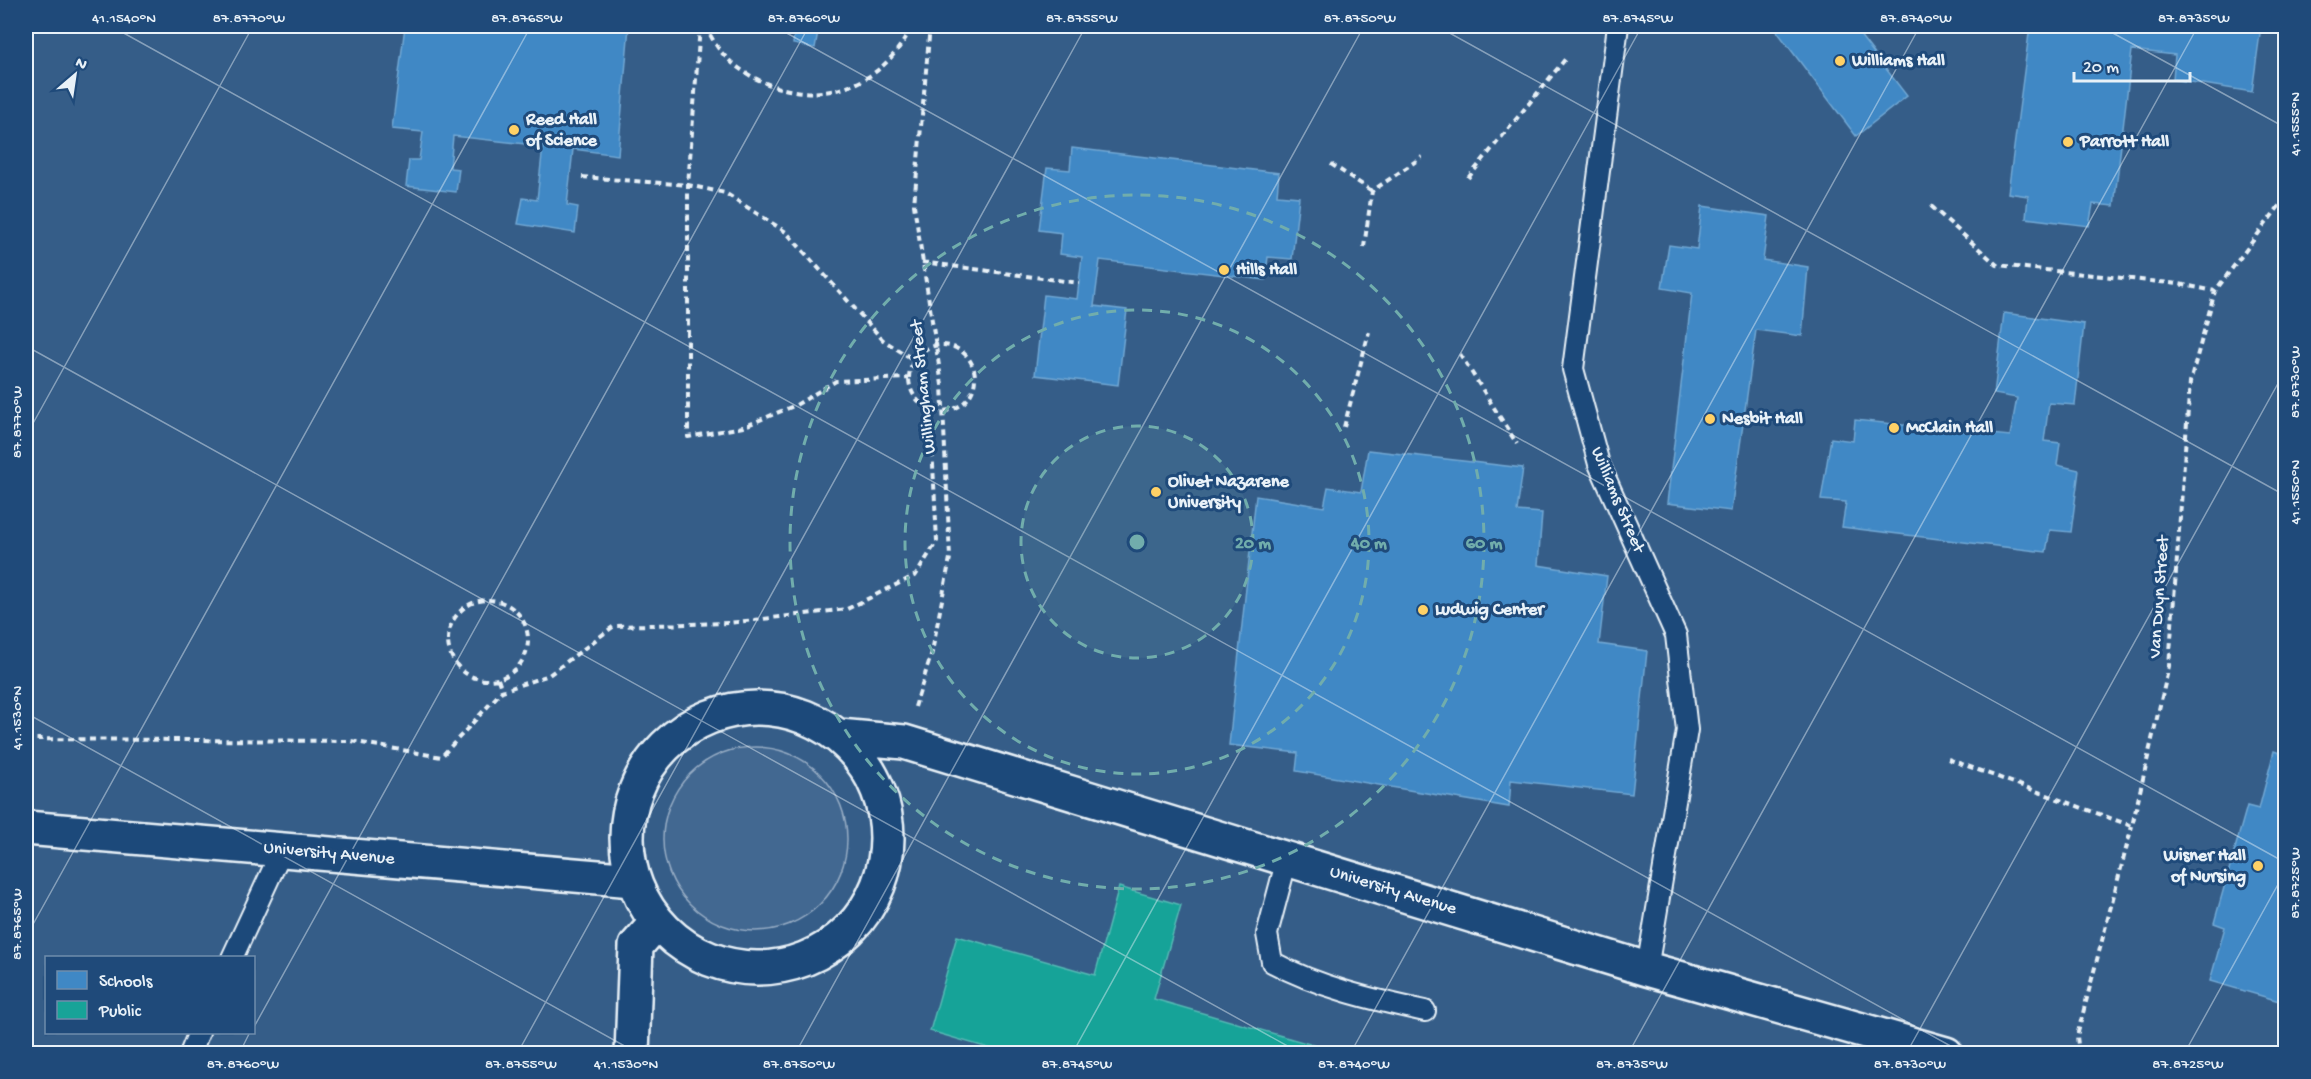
<svg xmlns="http://www.w3.org/2000/svg" width="2311" height="1079" font-family="'Gochi Hand',sans-serif">
<style>
.built{fill:#355d88;fill-rule:evenodd}
.green{fill:#436891;stroke:#96acc4;stroke-width:1.5}
.schools{fill:#3f88c5;stroke:#72a8d4;stroke-width:1.5}
.public{fill:#17a398;stroke:#56bab5;stroke-width:1.5}
.lines{fill:none;stroke-linecap:round;stroke-linejoin:round}
.lane-casing{stroke:#e8f1f8;stroke-width:24}
.street-casing{stroke:#e8f1f8;stroke-width:38}
.path{stroke:#e8f1f8;stroke-width:4;stroke-dasharray:6 4.5;stroke-linecap:butt}
.lane{stroke:#1f4a7a;stroke-width:20}
.street{stroke:#1f4a7a;stroke-width:33}
.ticks{fill:none;stroke:#e8f1f8;stroke-width:1.5;stroke-opacity:0.45}
.ring{fill:none;stroke:#71adac;stroke-width:3;stroke-dasharray:10 8}
.poi-dot{fill:#ffd166;stroke:#1f4a7a;stroke-width:2}
.labels{text-anchor:middle;dominant-baseline:central;stroke-width:6;stroke-linejoin:round;paint-order:stroke}
.poi-label{font-size:18px;font-weight:bold;fill:#e8f1f8;stroke:#1f4a7a;text-anchor:start}
.street-label{font-size:18px;fill:#e8f1f8;stroke:#1f4a7a}
.centre{fill:#71adac;stroke:#1f4a7a;stroke-width:3}
.ring-label{font-size:18px;text-anchor:middle;font-weight:bold;fill:#71adac;stroke:#1f4a7a;stroke-width:6;stroke-linejoin:round;paint-order:stroke}
.neatline{fill:none;stroke:#e8f1f8;stroke-width:2}
.ticks-label{font-size:15px;text-anchor:middle;fill:#e8f1f8}
</style>
<rect width="100%" height="100%" fill="#27517f"/>
<filter id="ink" filterUnits="userSpaceOnUse"><feTurbulence type="fractalNoise" baseFrequency=".0167" numOctaves="2"/><feDisplacementMap in="SourceGraphic" scale="12" xChannelSelector="R" yChannelSelector="G"/><feConvolveMatrix kernelMatrix="1 2 1 2 8 2 1 2 1" color-interpolation-filters="sRGB"/></filter>
<g filter="url(#ink)">
<path class="built" d="M26 26H2285V1053H26ZM46 958H254V1032H46Z"/>
<path class="green" d="M663 839a92 92 0 1 1 184 0a92 92 0 1 1-184 0Z"/>
<path class="schools" d="M405 26H629L618 155 573 149 567 205 578 207 575 233 518 224 523 198 537 200 543 146 453 136 450 168 459 169 456 192 406 186 409 160H419L423 132 392 129Z
M795 26H819L815 48 793 44Z
M1773 26H1853L1907 96 1856 136Z
M2030 26H2261L2252 92 2173 79 2175 55 2132 50 2114 206 2093 204 2089 226 2026 218 2028 196 2008 193Z
M1072 148 1279 173 1277 195 1299 197 1292 259 1268 257 1265 280 1100 260 1094 306 1127 310 1118 385 1035 375 1044 295 1077 299 1082 257 1060 254 1062 233 1039 230 1047 168 1070 170Z
M1702 206 1769 216 1763 260 1808 267 1802 336 1756 330 1731 511 1667 503 1692 293 1662 288 1669 245 1697 249Z
M2004 313 2084 324 2075 405 2049 403 2044 441 2060 443 2057 465 2079 470 2071 532 2050 530 2046 552 1842 527 1846 502 1821 500 1831 438 1853 441 1855 420 2010 436 2017 398 1994 394Z
M1368 450 1523 468 1517 511 1542 513 1538 565 1607 576 1599 644 1647 651 1632 794 1511 780 1509 807 1296 771 1298 753 1229 745 1256 496 1324 507 1328 487 1361 492Z
M2274 751 2286 755V1003L2210 981 2225 927 2214 923 2247 806 2259 809Z"/>
<path class="public" d="M1119 887 1181 905 1154 999 1344 1054H1009L930 1031 957 936 1095 975Z"/>
<g class="lines">
<defs>
<path id="lane" d="M1618 26 1573 369 1599 464 1676 635 1687 730 1647 969
M1287 859 1267 934 1272 962C1318 987 1374 1000 1425 1011
M232 958 282 850
M190 1054 199 1032"/>
<path id="street" d="M627 838a130 130 0 1 1 260 0a130 130 0 1 1-260 0Z
M839 736 904 742 1647 969 1946 1054
M26 828 633 880
M632 1054 636 946 657 922"/>
</defs>
<use href="#lane" class="lane-casing"/>
<use href="#street" class="street-casing"/>
<path class="path" d="M700 26 688 185V437L743 427 796 405 836 381 909 378
M705 26C710 34 715 45 722 53 757 92 823 106 868 77 889 64 901 46 913 26
M1331 164 1372 191
M582 177 688 185 725 193 786 232 883 340 914 360
M1468 178 1567 57
M1931 206 1997 265 2179 284 2215 291
M1364 247 1372 191 1422 157
M922 262 1079 283
M909 378a33 33 0 1 1 66 0a33 33 0 1 1-66 0Z
M1460 354 1517 444
M1344 427 1369 332
M448 640a40 40 0 1 1 80 0a40 40 0 1 1-80 0Z
M498 679 502 691
M915 707 932 652 950 558 942 385 914 205 930 26
M26 739 351 741 441 757 502 691 549 675 614 626 729 623 847 609 916 575 937 541 930 408
M1948 759 2132 826 2169 666 2190 382 2215 291 2286 197
M2079 1054 2077 1036 2132 826"/>
<use href="#lane" class="lane"/>
<use href="#street" class="street"/>
</g>
</g>
<path class="ticks" d="M111 26 1965 1054M774 26 2286 863M1437 26 2286 496M2100 26 2286 128M26 346 1302 1054M26 436 253 26M26 713 639 1054M26 937 531 26M254 1027 809 26M239 1054 250 1032M517 1054 1086 26M795 1054 1364 26M1072 1054 1642 26M1350 1054 1920 26M1628 1054 2198 26M1906 1054 2286 369M2184 1054 2286 870"/>
<circle cx="1137" cy="542" r="116" fill="#71adac" fill-opacity=".12"/>
<g class="ring">
<circle cx="1137" cy="542" r="116"/>
<circle cx="1137" cy="542" r="232"/>
<circle cx="1137" cy="542" r="347"/>
</g>
<g class="poi-dot">
<circle cx="1840" cy="61" r="6"/>
<circle cx="514" cy="130" r="6"/>
<circle cx="2068" cy="142" r="6"/>
<circle cx="1224" cy="270" r="6"/>
<circle cx="1710" cy="419" r="6"/>
<circle cx="1894" cy="428" r="6"/>
<circle cx="1156" cy="492" r="6"/>
<circle cx="1423" cy="610" r="6"/>
<circle cx="2258" cy="866" r="6"/>
</g>
<g class="labels">
<g class="poi-label">
<text x="1852" y="61">Williams Hall</text>
<text x="526" y="120">Reed Hall<tspan x="526" dy="21">of Science</tspan></text>
<text x="2080" y="142">Parrott Hall</text>
<text x="1236" y="270">Hills Hall</text>
<text x="1722" y="419">Nesbit Hall</text>
<text x="1906" y="428">McClain Hall</text>
<text x="1168" y="482">Olivet Nazarene<tspan x="1168" dy="21">University</tspan></text>
<text x="1435" y="610">Ludwig Center</text>
<text x="2246" y="856" text-anchor="end">Wisner Hall<tspan x="2246" dy="21">of Nursing</tspan></text>
</g>
<g class="street-label">
<text transform="translate(924 387) rotate(-96)">Willingham Street</text>
<text transform="translate(1617 500) rotate(67)">Williams Street</text>
<text transform="translate(2160 597) rotate(-86)">Van Duyn Street</text>
<text transform="translate(329 854) rotate(5)">University Avenue</text>
<text transform="translate(1393 891) rotate(17)">University Avenue</text>
</g>
</g>
<circle cx="1137" cy="542" r="9" class="centre"/>
<g class="ring-label">
<text x="1253" y="548">20 m</text>
<text x="1369" y="548">40 m</text>
<text x="1484" y="548">60 m</text>
</g>
<rect width="2311" height="1079" fill="none" stroke="#1f4a7a" stroke-width="66"/>
<rect x="45" y="956" width="210" height="78" fill="#1f4a7a" stroke="#6f8dac" stroke-width="1.5"/>
<rect x="57" y="971" width="30" height="18" fill="#3f88c5" stroke="#6f8dac" stroke-width="1.5"/>
<text x="99" y="986" font-size="18" fill="#e8f1f8">Schools</text>
<rect x="57" y="1001" width="30" height="18" fill="#17a398" stroke="#6f8dac" stroke-width="1.5"/>
<text x="99" y="1016" font-size="18" fill="#e8f1f8">Public</text>
<g transform="translate(75 75) rotate(29)" stroke="#1f4a7a" stroke-width="4.5" paint-order="stroke">
<path d="M0-4.5L10 22L0 15L-10 22Z" fill="#e8f1f8"/>
<text y="-9" font-size="16" font-weight="bold" text-anchor="middle" fill="#e8f1f8">N</text>
</g>
<path d="M2074 72v9h116v-9" fill="none" stroke="#e8f1f8" stroke-width="3"/>
<text x="2083" y="72" font-size="18" fill="#e8f1f8" stroke="#1f4a7a" stroke-width="4.5" paint-order="stroke">20 m</text>
<rect x="33" y="33" width="2245" height="1013" class="neatline"/>
<g class="ticks-label">
<text x="124" y="22">41.1540°N</text>
<text x="249" y="22">87.8770°W</text>
<text x="527" y="22">87.8765°W</text>
<text x="804" y="22">87.8760°W</text>
<text x="1082" y="22">87.8755°W</text>
<text x="1360" y="22">87.8750°W</text>
<text x="1638" y="22">87.8745°W</text>
<text x="1916" y="22">87.8740°W</text>
<text x="2194" y="22">87.8735°W</text>
<text transform="translate(2294 124) rotate(-90)" y="5">41.1555°N</text>
<text transform="translate(2294 382) rotate(-90)" y="5">87.8730°W</text>
<text transform="translate(16 422) rotate(-90)" y="5">87.8770°W</text>
<text transform="translate(2294 492) rotate(-90)" y="5">41.1550°N</text>
<text transform="translate(16 718) rotate(-90)" y="5">41.1530°N</text>
<text transform="translate(2294 883) rotate(-90)" y="5">87.8725°W</text>
<text transform="translate(16 924) rotate(-90)" y="5">87.8765°W</text>
<text x="243" y="1068">87.8760°W</text>
<text x="521" y="1068">87.8755°W</text>
<text x="626" y="1068">41.1530°N</text>
<text x="799" y="1068">87.8750°W</text>
<text x="1077" y="1068">87.8745°W</text>
<text x="1354" y="1068">87.8740°W</text>
<text x="1632" y="1068">87.8735°W</text>
<text x="1910" y="1068">87.8730°W</text>
<text x="2188" y="1068">87.8725°W</text>
</g>
</svg>
